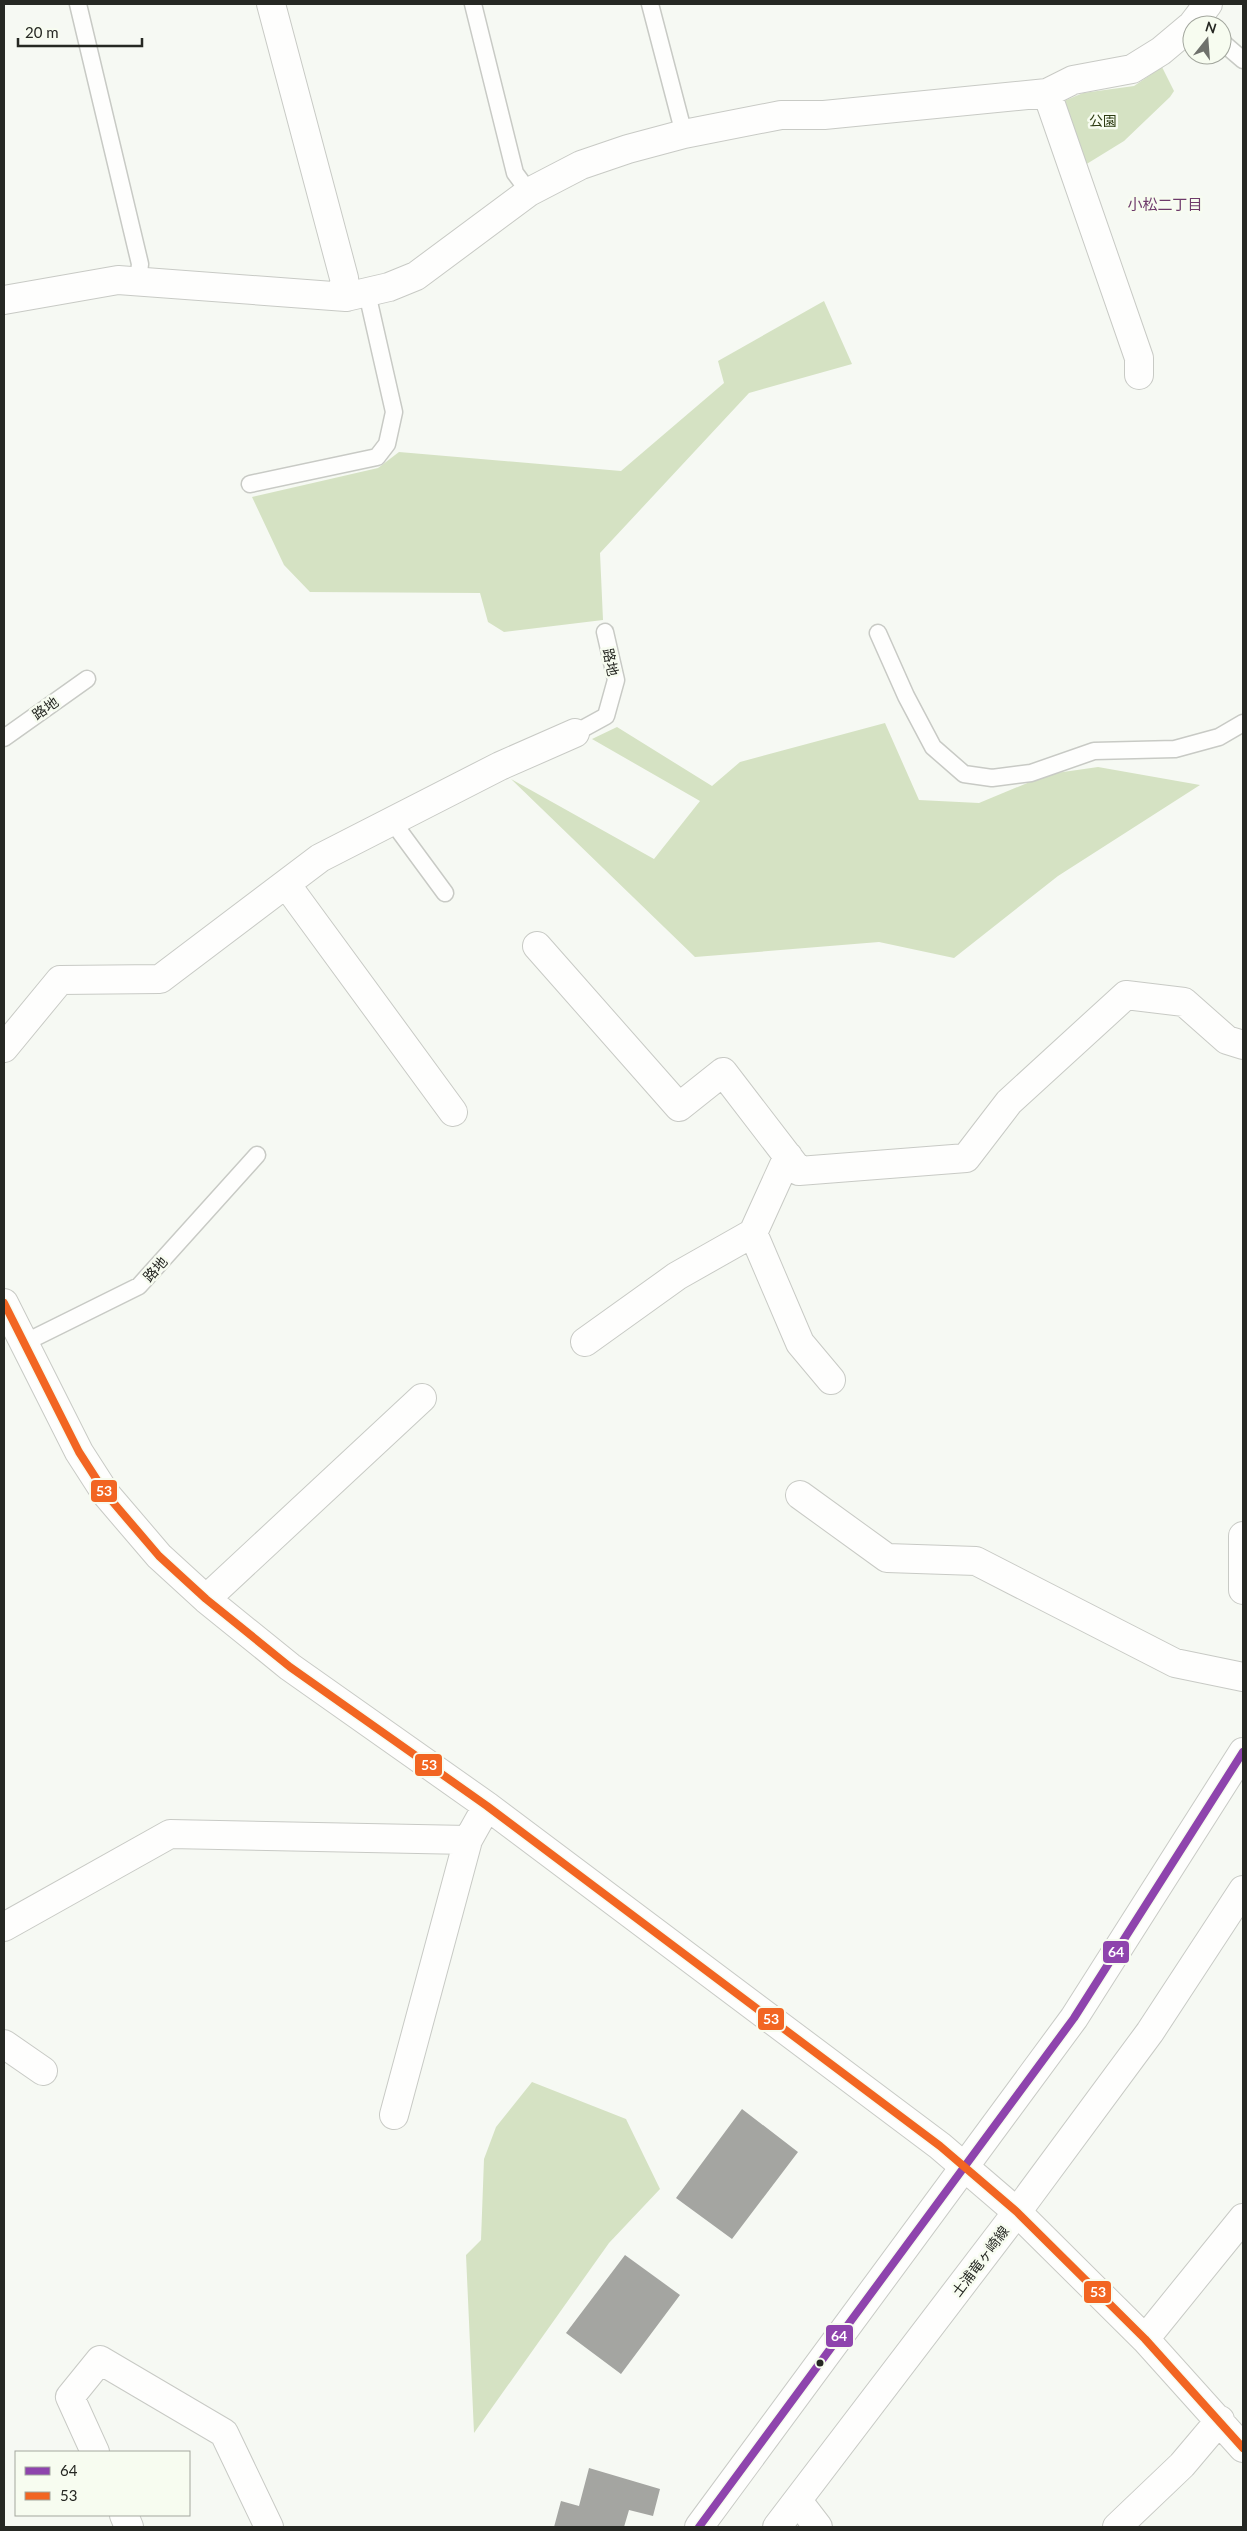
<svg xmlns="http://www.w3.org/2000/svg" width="1247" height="2531" font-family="Lato,'Noto Sans JP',sans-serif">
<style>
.green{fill:#d5e2c3}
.building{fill:#a4a5a1}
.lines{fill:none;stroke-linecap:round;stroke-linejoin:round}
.lane-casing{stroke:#c8cac5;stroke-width:19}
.street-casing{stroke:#c8cac5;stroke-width:30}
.primary-casing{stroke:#c8cac5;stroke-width:30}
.lane{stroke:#fefefd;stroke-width:16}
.street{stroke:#fefefd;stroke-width:28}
.primary{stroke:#fefefd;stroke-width:28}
.bus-1-casing{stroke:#f7fcf0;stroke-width:11}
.bus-2-casing{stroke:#f7fcf0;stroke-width:11}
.bus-1{stroke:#8e44ad;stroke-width:8}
.bus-2{stroke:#f26522;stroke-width:8}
.bus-dot{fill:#262823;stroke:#f7fcf0;stroke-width:2}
.labels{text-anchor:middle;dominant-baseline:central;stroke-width:5;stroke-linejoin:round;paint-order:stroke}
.park-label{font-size:14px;fill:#2d3c12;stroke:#f7fcf0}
.street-label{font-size:14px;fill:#262823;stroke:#f7fcf0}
.neighbourhood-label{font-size:15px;fill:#6e3a6b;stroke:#f7fcf0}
.line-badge{stroke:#f7fcf0;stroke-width:2}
.badge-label{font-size:14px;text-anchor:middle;font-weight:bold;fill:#fff}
</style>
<rect width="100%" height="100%" fill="#f6f9f3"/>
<path class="green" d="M1162 67 1174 91 1170 97 1124 141 1085 165 1064 101 1083 93 1134 86Z
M824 301 852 364 749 393 600 553 603 620 504 632 488 622 480 593 310 592 284 565 252 497 378 468 399 452 621 471 724 383 718 361Z
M885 723 919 800 979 803 1049 774 1098 767 1200 785 1058 876 954 958 879 942 695 957 511 779 654 859 700 801 592 739 617 727 712 786 740 762Z
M532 2082 626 2119 660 2189 609 2243 474 2433 466 2255 481 2240 484 2159 496 2127Z"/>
<path class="building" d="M742 2109 798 2152 732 2239 676 2198Z
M625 2255 680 2295 621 2374 566 2333Z
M589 2468 660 2489 653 2516 629 2510 624 2527H554L561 2501 579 2506Z"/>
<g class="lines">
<defs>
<path id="lane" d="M78 4 140 264 138 281
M473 4 515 173 529 192
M650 4 684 134
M1222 42 1243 60
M250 484 377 457 387 444 394 412 367 293
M878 633 906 696 933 747 964 774 992 778 1031 773 1094 751 1175 749 1219 737 1243 723
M575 733 606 716 616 680 605 632
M4 738 87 679
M392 821 445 893
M24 1343 139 1286 257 1155"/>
<path id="street" d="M271 4 344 278 346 297
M1192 25 1208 4
M1047 93 1139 358V375
M4 300 118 280 346 297 389 287 416 276 529 192 581 165 628 149 684 134 781 115H824L1047 93 1073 80 1132 69 1161 51 1192 25
M286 884 453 1112
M537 946 679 1107 723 1072 799 1171 966 1158 1009 1102 1126 995 1184 1002 1227 1040 1243 1045
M4 1048 60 980 160 979 320 858 500 766 575 733
M753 1233 800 1343 831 1380
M4 1303 79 1452 106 1494 159 1556 206 1599 290 1667 487 1806 940 2146 1017 2212 1145 2339 1243 2448
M585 1342 677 1276 753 1233 788 1156
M800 1495 887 1558 976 1561 1175 1663 1243 1677
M1243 1536V1590
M206 1599 422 1398
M4 1927 170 1834 468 1840
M4 2044 43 2071
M394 2115 468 1840 487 1806
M1145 2339 1243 2218
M95 2452 70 2397 100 2360 224 2433 269 2527
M798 2501 818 2527
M124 2515 129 2527
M1117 2527 1182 2465 1220 2420"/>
<path id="primary" d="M699 2527 1074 2018 1243 1752
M777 2527 1017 2212 1150 2032 1243 1890"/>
</defs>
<use href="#lane" class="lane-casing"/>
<use href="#street" class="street-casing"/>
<use href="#primary" class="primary-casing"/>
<use href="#lane" class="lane"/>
<use href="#street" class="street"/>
<use href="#primary" class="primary"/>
<defs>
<path id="bus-1" d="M699 2527 1074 2018 1243 1752"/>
<path id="bus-2" d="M4 1303 79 1452 106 1494 159 1556 206 1599 290 1667 487 1806 940 2146 1017 2212 1145 2339 1243 2448"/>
</defs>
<use href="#bus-1" class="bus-1-casing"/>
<use href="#bus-2" class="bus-2-casing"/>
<use href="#bus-1" class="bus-1"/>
<use href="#bus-2" class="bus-2"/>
</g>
<circle class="bus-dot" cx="820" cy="2363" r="4.5"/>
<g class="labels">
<g class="park-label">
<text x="1103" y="120">公園</text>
</g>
<g class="street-label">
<text transform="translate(611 662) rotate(78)">路地</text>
<text transform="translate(45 708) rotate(-35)">路地</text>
<text transform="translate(155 1269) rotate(-48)">路地</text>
<text transform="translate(980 2261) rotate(-53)">土浦竜ヶ崎線</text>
</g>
<g class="neighbourhood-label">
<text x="1165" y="204">小松二丁目</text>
</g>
</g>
<g class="line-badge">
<rect x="90" y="1479" width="28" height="24" rx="5" fill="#f26522"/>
<rect x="414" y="1753" width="29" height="24" rx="5" fill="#f26522"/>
<rect x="1102" y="1940" width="28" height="24" rx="5" fill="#8e44ad"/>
<rect x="757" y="2007" width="28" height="24" rx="5" fill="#f26522"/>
<rect x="1083" y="2280" width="29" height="24" rx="5" fill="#f26522"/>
<rect x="825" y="2324" width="29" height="24" rx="5" fill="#8e44ad"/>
</g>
<g class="badge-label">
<text x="104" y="1496">53</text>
<text x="429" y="1770">53</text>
<text x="1116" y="1957">64</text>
<text x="771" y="2024">53</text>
<text x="1098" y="2297">53</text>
<text x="839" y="2341">64</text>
</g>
<rect width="1247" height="2531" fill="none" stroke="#262823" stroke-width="10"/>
<rect x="15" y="2451" width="175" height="65" fill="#f7fcf0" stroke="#a3a79e"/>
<rect x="25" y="2467" width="25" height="8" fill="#8e44ad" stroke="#a3a79e"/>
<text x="60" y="2476" font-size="15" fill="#262823">64</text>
<rect x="25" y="2492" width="25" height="8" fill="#f26522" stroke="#a3a79e"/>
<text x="60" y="2501" font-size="15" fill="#262823">53</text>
<g transform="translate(1207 40) rotate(17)"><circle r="24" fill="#f7fcf0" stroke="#a3a79e"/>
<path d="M0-4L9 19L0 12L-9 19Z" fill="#6f716c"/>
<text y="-8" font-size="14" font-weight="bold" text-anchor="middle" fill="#262823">N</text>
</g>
<path d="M18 38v8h124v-8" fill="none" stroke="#262823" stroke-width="2.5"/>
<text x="25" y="38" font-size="15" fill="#262823" stroke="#f7fcf0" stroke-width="4" paint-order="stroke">20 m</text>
</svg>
